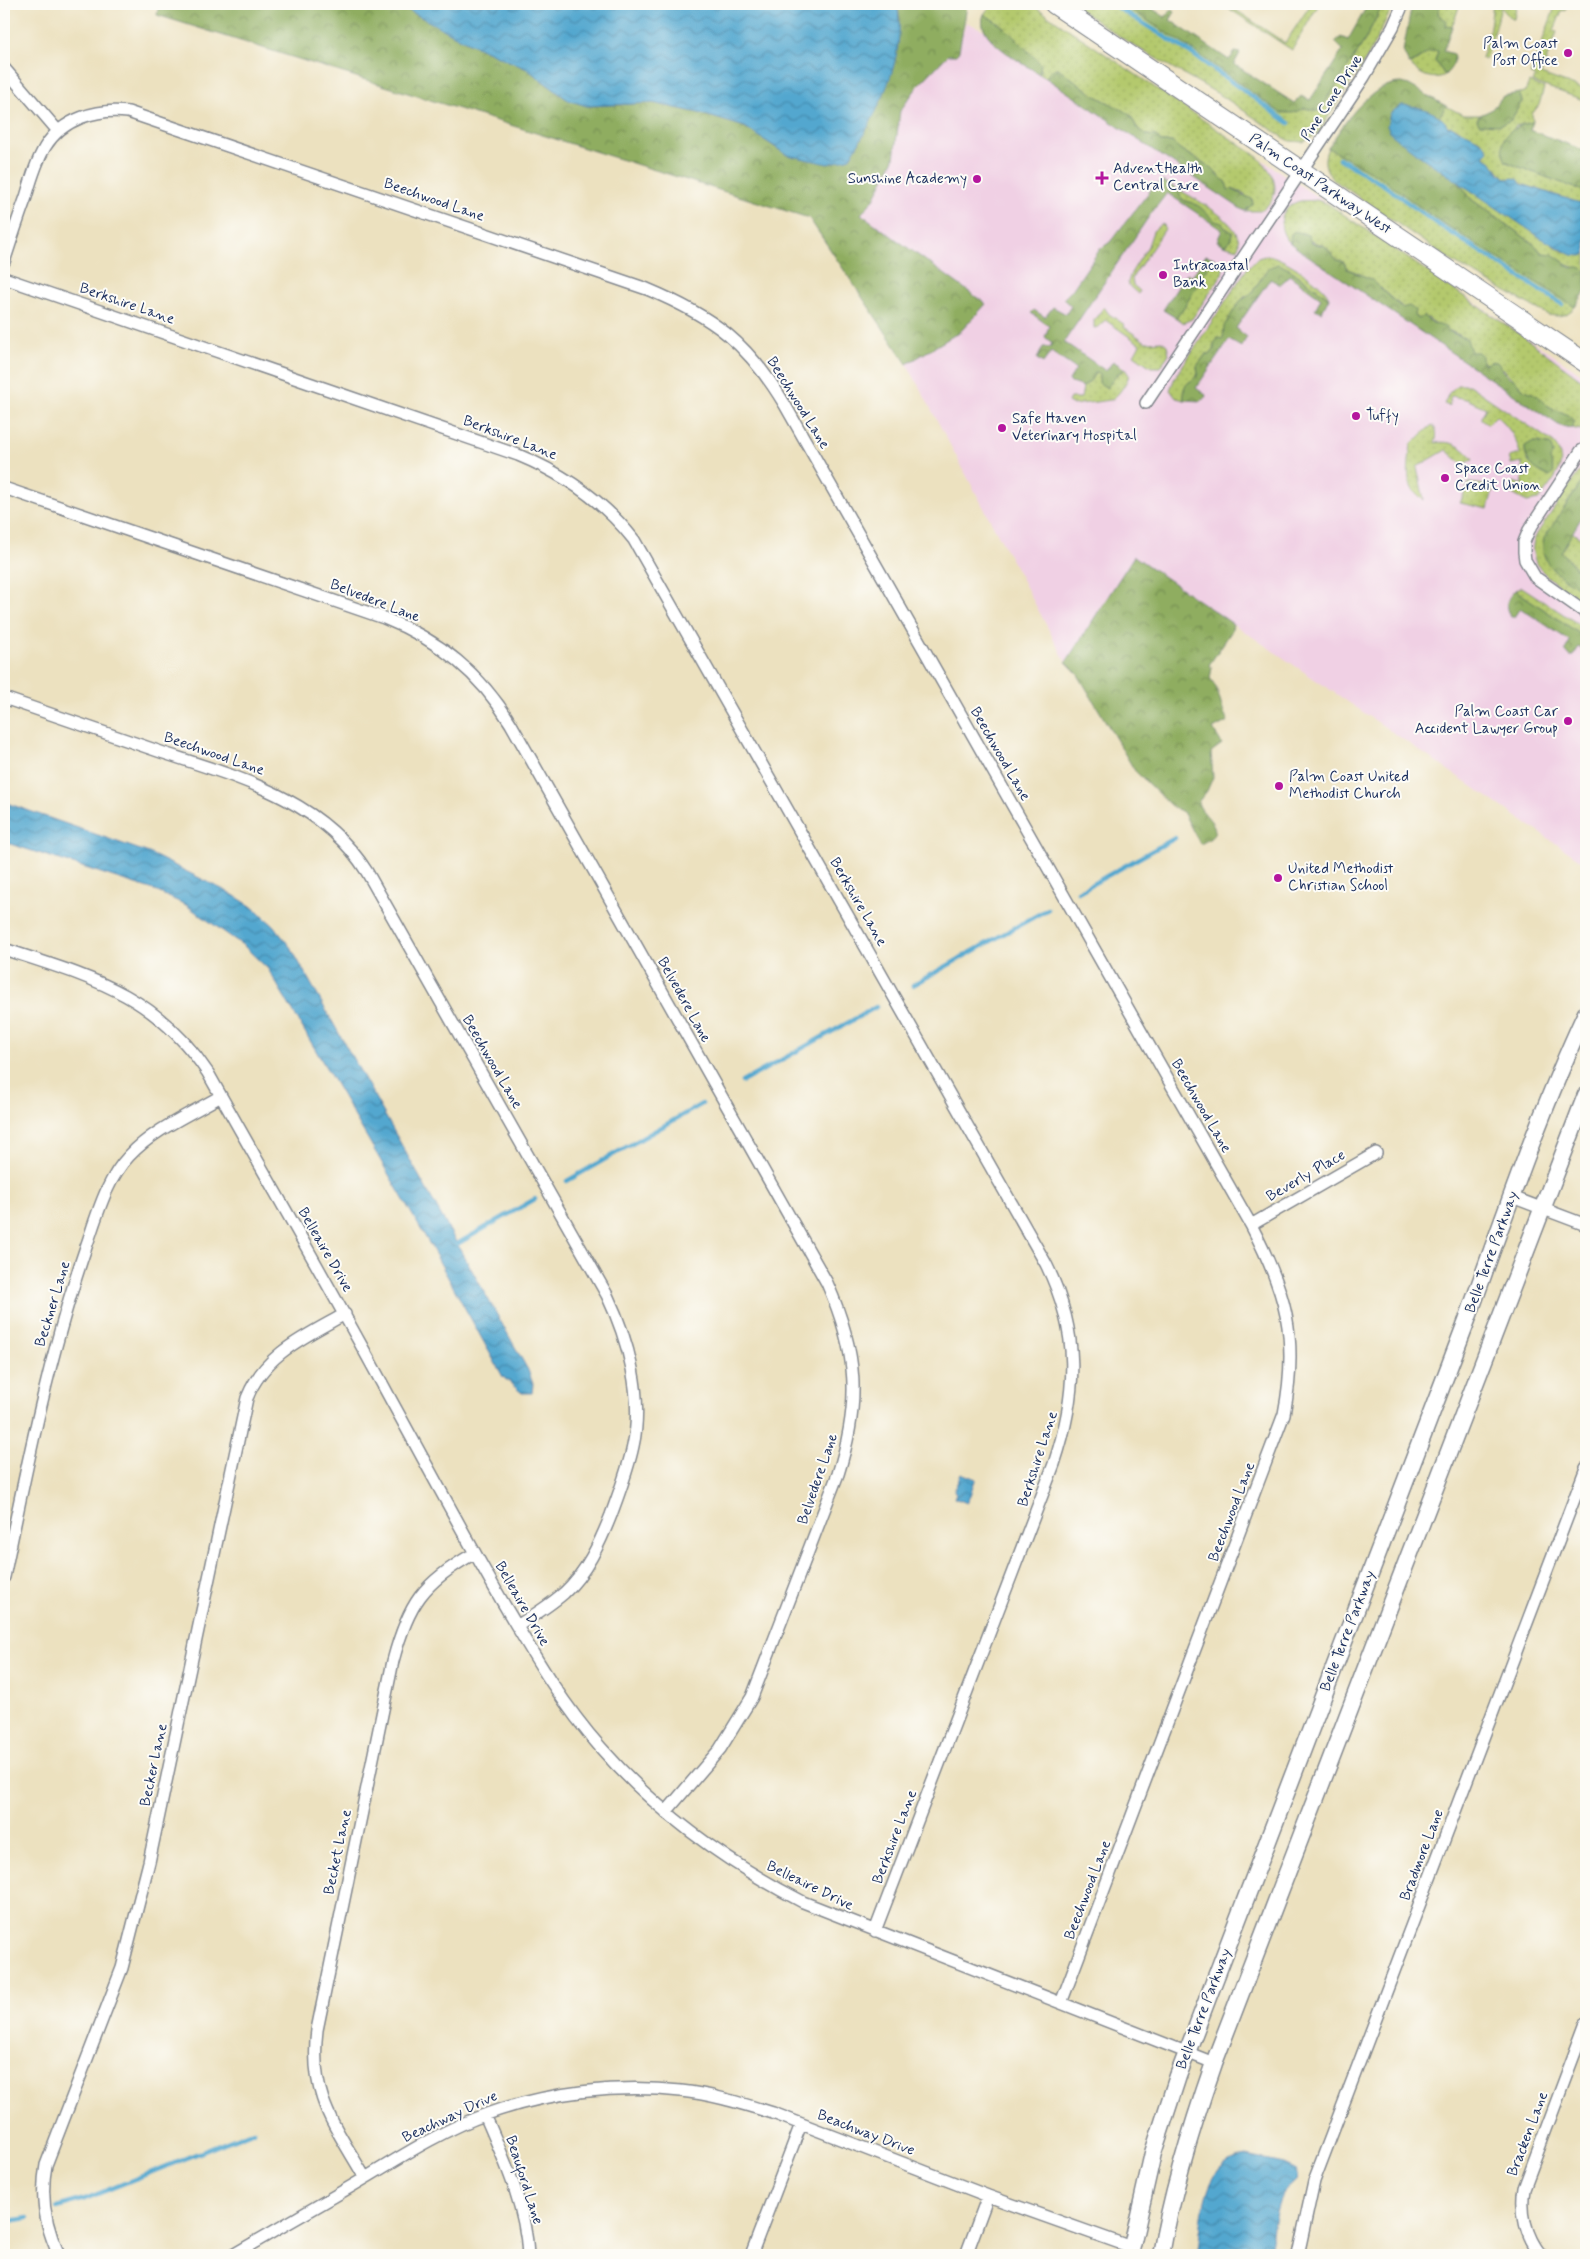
<svg xmlns="http://www.w3.org/2000/svg" width="1590" height="2259" font-family="Mynerve,sans-serif">
<style>
.built{fill:#f0d0e4}
.grass{fill:url(#grass-dots);stroke:#687c66;fill-rule:evenodd}
.forest{fill:url(#forest-crowns);stroke:#556e5f}
.water{fill:url(#water-waves);stroke:#376b96}
.lines{fill:none;stroke-linecap:round;stroke-linejoin:round}
.stream{stroke:#53a7cf;stroke-width:4.5}
.street-casing{stroke:#84888e;stroke-width:14}
.secondary-casing{stroke:#84888e;stroke-width:19}
.primary-casing{stroke:#84888e;stroke-width:21}
.street{stroke:#fff;stroke-width:11}
.secondary{stroke:#fff;stroke-width:16}
.primary{stroke:#fff;stroke-width:19}
.poi-dot{fill:#b5179e;stroke:#fdfcf7;stroke-width:2}
.labels{text-anchor:middle;dominant-baseline:central;stroke-width:4;stroke-linejoin:round;paint-order:stroke}
.poi-label{font-size:15px;fill:#1b2f5e;stroke:#fdfcf7;text-anchor:start}
.street-label{font-size:15px;fill:#1b2f5e;stroke:#fdfcf7}
</style>
<defs>
<pattern id="grass-dots" width="8" height="8" patternUnits="userSpaceOnUse" patternTransform="scale(1.25)"><rect width="8" height="8" fill="#b4c96d"/><path d="M2 2h.1M6 6h.1" fill="none" stroke="#9aad61" stroke-width="1.8" stroke-linecap="round"/></pattern>
<pattern id="forest-crowns" width="20" height="18" patternUnits="userSpaceOnUse" patternTransform="scale(1.25)"><rect width="20" height="18" fill="#8fad60"/><path d="M2 6a3 3 0 1 1 6 0M12 15a3 3 0 1 1 6 0" fill="none" stroke="#748d52"/></pattern>
<pattern id="water-waves" width="16" height="10" patternUnits="userSpaceOnUse" patternTransform="scale(1.25)"><rect width="16" height="10" fill="#53a7cf"/><path d="M0 5q4-4 8 0t8 0" fill="none" stroke="#4488ab"/></pattern>
</defs>
<rect width="100%" height="100%" fill="#fdfcf7"/>
<filter id="ink" filterUnits="userSpaceOnUse"><feTurbulence type="fractalNoise" baseFrequency=".02" numOctaves="2"/><feDisplacementMap in="SourceGraphic" scale="10" xChannelSelector="R" yChannelSelector="G"/><feConvolveMatrix kernelMatrix="1 2 1 2 8 2 1 2 1" color-interpolation-filters="sRGB"/></filter>
<filter id="wash" filterUnits="userSpaceOnUse"><feTurbulence type="fractalNoise" baseFrequency=".0096" numOctaves="4" result="noise"/><feDisplacementMap in="SourceGraphic" scale="20" xChannelSelector="R" yChannelSelector="G"/><feGaussianBlur stdDeviation="1.12" result="paint"/><feColorMatrix in="noise" values="0 0 0 0 0 0 0 0 0 0 0 0 0 0 0 0 0 1.4 0 .05"/><feComposite in="paint" operator="in"/></filter>
<g filter="url(#wash)">
<rect width="100%" height="100%" fill="#ece1bf"/>
<path class="built" d="M966 22 984 30 1001 48 1108 119 1137 76 1586 377V864L1135 557 1066 662 907 364 961 331 861 215 874 199 897 129 900 111 918 86 948 55 957 54Z"/>
<path class="grass" d="M992 4H1031L1255 155C1274 169 1286 196 1260 211H1245V194L1232 189 1229 191C1223 184 1219 174 1211 168 1198 158 1183 154 1172 142H1160L1156 136 1146 135 1137 128 1130 114 1094 95 1058 68 1051 70 1046 78 1039 74 1041 69 1004 27 984 14Z
M1072 4H1122L1187 46 1281 113 1304 108 1320 111 1365 40 1383 4H1394L1368 56 1317 134 1303 142 1290 141 1283 137 1222 96 1131 44Z
M1222 4H1227L1285 43 1311 4H1319L1292 50Z
M1440 4H1460L1452 27 1446 26 1438 14Z
M1493 4H1514L1516 7 1514 19H1511L1501 7 1496 27 1485 60 1481 58 1489 33Z
M1556 4H1567L1565 11 1562 10 1554 31 1557 32 1541 74 1586 90V101L1533 82 1535 77 1530 75Z
M1431 51H1438L1435 61 1445 75C1432 82 1418 74 1409 64 1419 61 1422 56 1431 51Z
M1529 82 1544 88 1539 105 1532 114 1533 122 1515 126 1506 162 1586 192V205L1507 179C1499 172 1495 165 1486 160L1482 141 1451 126 1448 127 1439 117 1446 106 1463 115H1480L1477 120H1511L1522 101 1519 93 1525 92Z
M1328 148 1379 176 1432 216 1575 307C1566 316 1560 317 1548 315L1455 263 1334 180C1325 170 1322 161 1328 148Z
M1458 181 1560 250C1569 253 1577 258 1586 254V272L1583 269C1566 268 1560 255 1542 253L1535 245 1471 199Z
M1178 189C1196 200 1247 224 1238 249L1223 245C1231 243 1231 239 1232 232L1207 216 1195 204 1185 201 1180 196Z
M1317 200 1328 204 1524 337 1586 383V427L1580 430 1571 428 1575 421C1567 414 1564 413 1554 409 1542 404 1537 393 1524 390 1518 381 1509 378 1504 369L1481 362 1474 353 1471 352 1460 335C1453 333 1433 323 1428 318L1419 319 1414 316C1391 300 1374 276 1347 269L1344 262 1337 260 1325 246 1291 234 1290 243C1275 228 1280 206 1300 201 1305 200 1312 201 1317 200Z
M1161 224 1164 225 1165 229 1132 278 1133 285 1140 291 1138 294 1129 286 1128 282 1131 273 1148 246 1153 231Z
M1268 255C1283 257 1325 284 1329 298L1288 268H1268L1251 294 1244 297 1225 331 1223 339 1214 344V350L1211 354H1206L1197 366 1198 374C1189 386 1182 380 1184 400L1176 398 1170 390 1175 377 1248 267 1258 258Z
M1214 258 1223 266V273L1192 319 1183 323 1176 318C1191 299 1200 278 1214 258Z
M1104 307 1109 314 1125 325 1124 327 1146 342 1162 341 1167 345 1169 354 1160 367H1151L1134 355 1140 344 1105 320 1099 327 1094 328V320Z
M1125 369 1129 375C1127 383 1118 396 1111 400L1073 405 1068 402 1070 398H1081L1083 387 1091 380 1094 373 1099 374 1107 387 1117 374Z
M1457 385H1469L1554 443C1571 465 1552 481 1539 500L1527 502 1510 493V488L1513 482 1523 485 1522 462 1511 464 1509 457 1520 454C1517 439 1508 426 1496 416L1488 424 1481 419V417L1486 408 1466 399 1451 396 1449 406 1444 404 1449 393ZM1532 442H1540L1553 453 1549 459 1554 472C1536 469 1525 467 1525 447Z
M1432 425C1438 428 1437 438 1435 443 1451 440 1463 446 1473 459L1463 465 1446 450 1417 467 1424 500C1402 488 1409 465 1411 444 1419 439 1424 431 1432 425Z
M1586 467V476L1559 515 1553 570 1586 593V603C1563 587 1517 567 1538 532L1578 473Z
M1469 483 1494 486 1488 509 1460 503Z
M1572 532 1586 542V575L1582 574 1561 552Z
M1522 587 1586 629V638L1515 590Z"/>
<path class="forest" d="M159 4H392L406 9 465 41 527 69 568 100 587 106 653 103 699 113 745 127 787 155 900 19 897 4H963L967 6 959 51 957 55H948L918 86 900 111 894 159 874 199 861 214 986 304 961 331 907 364 809 218 157 15Z
M1122 4H1145L1165 17 1172 9 1175 12 1170 20 1229 60 1235 52 1240 53 1234 64 1294 103 1301 96 1310 100 1343 50 1335 42 1341 37 1348 40 1368 4H1383L1365 40 1320 111 1304 108C1296 114 1290 113 1281 113L1187 46Z
M1412 4H1440L1438 14 1446 20V26L1452 27 1443 51 1453 54C1456 62 1451 69 1445 75L1435 61 1438 51C1424 51 1421 60 1409 64L1403 51Z
M984 14 1004 27 1041 64 1039 74C1022 62 973 38 984 14Z
M1058 68 1094 95 1130 114 1137 128 1146 135 1156 136 1161 142H1172C1183 154 1198 158 1211 168 1217 173 1219 179 1226 181L1228 190 1231 189 1252 199 1253 204 1245 211 1241 209 1046 78 1051 70Z
M1402 83 1409 85 1446 106 1439 117 1415 106 1417 154 1458 181 1471 199 1535 245 1542 253 1552 254 1572 268C1578 266 1582 267 1586 272V291L1575 307 1432 216 1379 176 1328 148C1343 124 1371 82 1402 83Z
M1519 93 1522 101 1511 120 1500 125 1479 124 1477 120 1480 115 1491 110 1503 96Z
M1533 122 1530 130 1586 151V192L1506 162C1495 137 1510 127 1533 122Z
M1162 181 1178 189C1179 193 1180 197 1183 200 1187 202 1191 202 1195 204 1204 208 1208 217 1217 222H1221L1225 228 1232 232C1231 239 1231 243 1223 245L1217 241 1222 230 1167 193 1150 215 1064 342 1106 371 1113 361 1125 369 1117 374 1107 388 1099 383V374L1095 373 1091 380 1083 387 1071 383 1069 380 1076 369 1051 352 1043 363 1037 359 1043 347H1050L1052 343 1045 337 1049 326 1031 313 1034 310 1045 317 1053 307 1066 314 1071 306 1063 299 1072 290 1100 249 1110 242 1153 187Z
M1295 231 1308 235 1311 243 1325 246 1337 260 1344 262 1347 269 1371 279 1402 308 1409 306 1415 310 1414 316 1419 319 1423 316 1433 323 1445 327 1450 332 1467 339 1471 352H1478L1482 356V362L1486 364 1490 361 1497 362 1508 377 1515 380 1524 390C1539 393 1542 404 1554 409 1564 413 1567 414 1575 421L1571 428 1560 426 1301 251 1290 243 1291 234Z
M1206 255 1214 258C1200 278 1191 299 1176 318L1163 310 1187 273 1192 276Z
M1278 264 1287 268 1329 298 1322 312 1315 309 1321 298 1289 275 1281 285 1270 279 1236 328 1247 337 1241 347 1229 340 1196 388 1206 395 1205 398 1201 401 1184 400C1182 380 1189 386 1198 374L1197 366 1206 354H1211L1214 350V344L1218 338 1223 339 1224 326 1240 301 1251 294 1268 268Z
M1532 442 1550 444 1553 453 1550 459 1554 472 1550 477C1535 470 1525 464 1525 446Z
M1586 476V510L1561 552 1582 574 1586 575V593C1565 578 1537 568 1544 538Z
M1134 556 1233 624 1231 632 1209 665 1212 668 1210 678C1220 690 1220 707 1228 721L1213 729 1222 744 1211 752 1213 777 1207 791 1198 802C1201 817 1233 830 1200 844L1183 812 1171 806 1135 771 1077 673 1066 662Z
M1515 590 1586 638V652L1579 647 1573 656H1570L1565 650 1570 641 1520 608 1514 617H1511C1503 607 1507 598 1515 590Z"/>
<path class="water" d="M392 4H897C908 58 877 113 850 158L828 164 787 155 745 127 699 113 653 103 587 106 568 100 527 69 465 41 406 9Z
M1402 105C1417 106 1442 112 1448 127L1451 126C1463 133 1484 138 1488 151L1484 155 1486 159 1491 161 1499 173 1507 179 1514 178 1519 180 1521 184 1586 205V254L1582 256 1572 255 1541 238 1417 154 1391 134 1387 126 1390 113Z
M4 802 149 853 230 893 251 906 273 925 291 948 528 1370 533 1384 532 1393H522L503 1377 429 1243 268 969 244 946 186 905 151 889 4 842Z
M961 1473 976 1479 967 1503 954 1498 956 1493 954 1491Z
M1246 2156 1284 2164 1295 2169C1300 2184 1286 2185 1281 2196 1274 2210 1272 2239 1268 2255H1197C1203 2222 1200 2160 1246 2156Z"/>
<g class="lines">
<path class="stream" d="M1112 4 1188 51 1289 123
M1339 158 1384 185 1430 219 1562 304
M1078 892 1175 838
M913 985 1048 909
M742 1082 876 1007
M567 1181 702 1104
M457 1244 535 1199
M57 2207 85 2199 254 2131
M4 2222 28 2218"/>
</g>
</g>
<g filter="url(#ink)">
<g class="lines">
<defs>
<path id="street" d="M4 68 58 131
M4 262C11 240 18 219 26 197 31 180 36 162 45 147 62 119 97 108 128 112L647 289C714 317 748 343 785 405L1251 1225C1286 1292 1299 1338 1284 1414L1061 2003
M4 278 518 455C564 474 603 500 634 540L1046 1264C1080 1333 1078 1392 1054 1464L875 1931
M1146 403 1364 77 1393 27 1403 4
M1586 448 1581 451 1529 530 1524 542V552L1525 560 1535 577 1586 613
M4 488 384 618C439 640 480 673 511 724L827 1283C858 1353 861 1402 838 1474L752 1697 720 1749 666 1812
M4 698C55 716 107 733 158 751 236 777 321 798 367 872L607 1295C628 1339 644 1397 633 1446 628 1470 619 1493 611 1515 600 1543 586 1573 564 1593 549 1606 533 1616 517 1626
M4 949C89 977 155 993 208 1073 269 1182 332 1290 391 1400 428 1467 464 1535 502 1601 532 1652 561 1703 601 1748 657 1812 727 1863 803 1902L1214 2063
M1512 1197 1586 1225
M1251 1225 1376 1153
M4 1577C27 1465 49 1355 86 1247 97 1216 106 1180 129 1156 153 1130 190 1114 221 1096
M485 2115C504 2159 526 2206 528 2255
M365 2178C334 2124 309 2096 317 2030L393 1661C408 1604 423 1582 475 1553
M59 2255C45 2226 40 2197 46 2165L122 1968 149 1862 247 1398C264 1354 306 1336 345 1314
M233 2255C277 2229 322 2204 367 2177 405 2154 445 2129 487 2114 548 2092 617 2084 681 2091 712 2094 743 2104 773 2113L988 2196 1131 2247
M751 2255 801 2124
M966 2255 988 2196
M1298 2255 1314 2181 1586 1468
M1541 2255C1526 2236 1520 2212 1524 2188L1586 2023"/>
<path id="secondary" d="M1130 2255 1153 2153 1178 2076 1467 1320C1504 1217 1540 1112 1586 1013
M1161 2255C1172 2190 1192 2126 1214 2063L1586 1095"/>
<path id="primary" d="M1054 4 1586 363"/>
</defs>
<use href="#street" class="street-casing"/>
<use href="#secondary" class="secondary-casing"/>
<use href="#primary" class="primary-casing"/>
<use href="#street" class="street"/>
<use href="#secondary" class="secondary"/>
<use href="#primary" class="primary"/>
</g>
</g>
<g class="poi-dot">
<circle cx="1568" cy="53" r="5"/>
<path d="M1099.5 170.5h5v5h5v5h-5v5h-5v-5h-5v-5h5z"/>
<circle cx="977" cy="179" r="5"/>
<circle cx="1163" cy="275" r="5"/>
<circle cx="1356" cy="416" r="5"/>
<circle cx="1002" cy="428" r="5"/>
<circle cx="1445" cy="478" r="5"/>
<circle cx="1568" cy="721" r="5"/>
<circle cx="1279" cy="786" r="5"/>
<circle cx="1278" cy="878" r="5"/>
</g>
<g class="labels">
<g class="poi-label">
<text x="1558" y="44" text-anchor="end">Palm Coast<tspan x="1558" dy="17">Post Office</tspan></text>
<text x="1113" y="169">AdventHealth<tspan x="1113" dy="17">Central Care</tspan></text>
<text x="967" y="179" text-anchor="end">Sunshine Academy</text>
<text x="1173" y="266">Intracoastal<tspan x="1173" dy="17">Bank</tspan></text>
<text x="1366" y="416">Tuffy</text>
<text x="1012" y="419">Safe Haven<tspan x="1012" dy="17">Veterinary Hospital</tspan></text>
<text x="1455" y="469">Space Coast<tspan x="1455" dy="17">Credit Union</tspan></text>
<text x="1558" y="712" text-anchor="end">Palm Coast Car<tspan x="1558" dy="17">Accident Lawyer Group</tspan></text>
<text x="1289" y="777">Palm Coast United<tspan x="1289" dy="17">Methodist Church</tspan></text>
<text x="1288" y="869">United Methodist<tspan x="1288" dy="17">Christian School</tspan></text>
</g>
<g class="street-label">
<text transform="translate(1332 98) rotate(-57)">Pine Cone Drive</text>
<text transform="translate(1320 184) rotate(34)">Palm Coast Parkway West</text>
<text transform="translate(434 200) rotate(19)">Beechwood Lane</text>
<text transform="translate(127 304) rotate(19)">Berkshire Lane</text>
<text transform="translate(798 403) rotate(58)">Beechwood Lane</text>
<text transform="translate(510 438) rotate(21)">Berkshire Lane</text>
<text transform="translate(375 601) rotate(21)">Belvedere Lane</text>
<text transform="translate(214 754) rotate(19)">Beechwood Lane</text>
<text transform="translate(1000 754) rotate(60)">Beechwood Lane</text>
<text transform="translate(858 902) rotate(60)">Berkshire Lane</text>
<text transform="translate(684 1000) rotate(61)">Belvedere Lane</text>
<text transform="translate(492 1062) rotate(60)">Beechwood Lane</text>
<text transform="translate(1201 1106) rotate(60)">Beechwood Lane</text>
<text transform="translate(1306 1176) rotate(-30)">Beverly Place</text>
<text transform="translate(325 1250) rotate(60)">Belleaire Drive</text>
<text transform="translate(1492 1252) rotate(-70)">Belle Terre Parkway</text>
<text transform="translate(53 1304) rotate(-73)">Beckner Lane</text>
<text transform="translate(1038 1459) rotate(-72)">Berkshire Lane</text>
<text transform="translate(818 1479) rotate(-71)">Belvedere Lane</text>
<text transform="translate(1232 1512) rotate(-69)">Beechwood Lane</text>
<text transform="translate(522 1604) rotate(60)">Belleaire Drive</text>
<text transform="translate(1348 1631) rotate(-69)">Belle Terre Parkway</text>
<text transform="translate(154 1765) rotate(-78)">Becker Lane</text>
<text transform="translate(895 1837) rotate(-69)">Berkshire Lane</text>
<text transform="translate(338 1852) rotate(-78)">Becket Lane</text>
<text transform="translate(1422 1855) rotate(-69)">Bradmore Lane</text>
<text transform="translate(810 1886) rotate(26)">Belleaire Drive</text>
<text transform="translate(1088 1890) rotate(-69)">Beechwood Lane</text>
<text transform="translate(1204 2009) rotate(-69)">Belle Terre Parkway</text>
<text transform="translate(450 2117) rotate(-25)">Beachway Drive</text>
<text transform="translate(866 2133) rotate(21)">Beachway Drive</text>
<text transform="translate(1528 2134) rotate(-69)">Bracken Lane</text>
<text transform="translate(524 2180) rotate(72)">Beauford Lane</text>
</g>
</g>
<rect width="1590" height="2259" fill="none" stroke="#fdfcf7" stroke-width="20"/>
</svg>
